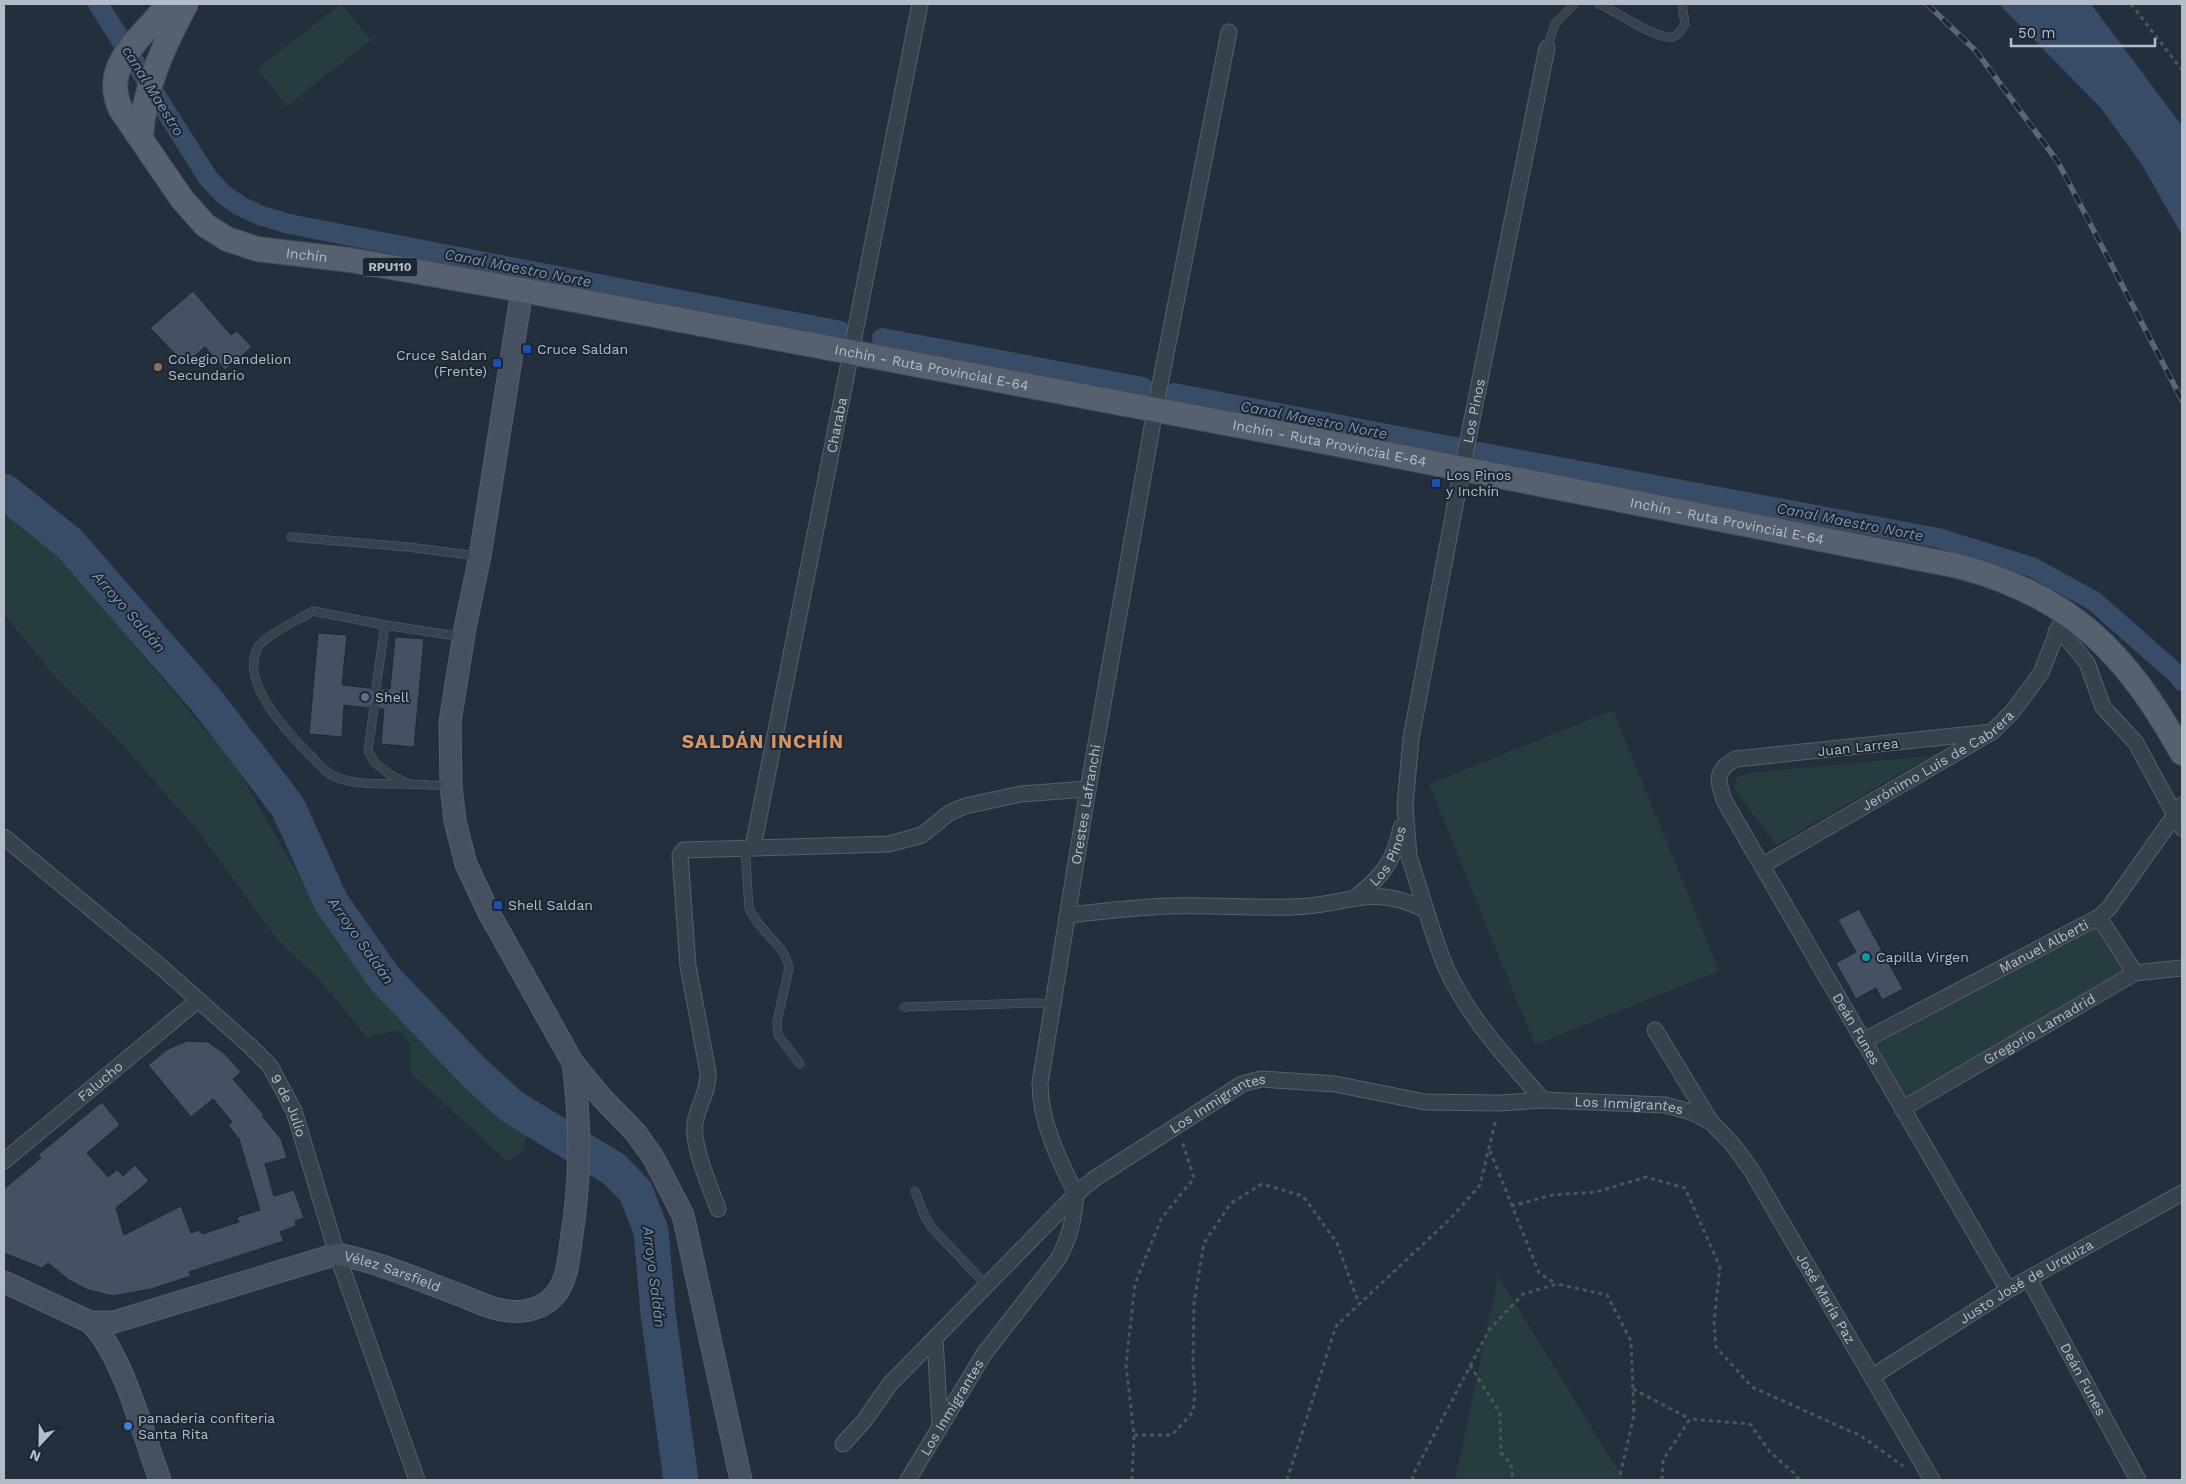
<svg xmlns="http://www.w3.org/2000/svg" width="2186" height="1484" font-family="'Work Sans',sans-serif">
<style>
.green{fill:#263c3f}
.water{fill:#394c67}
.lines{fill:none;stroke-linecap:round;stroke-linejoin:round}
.canal{stroke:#394c67;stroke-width:20}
.river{stroke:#394c67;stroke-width:35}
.building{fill:#455162;stroke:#1f2835}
.lane-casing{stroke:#565f6c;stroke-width:9}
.street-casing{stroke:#565f6c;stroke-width:17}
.secondary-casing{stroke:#565f6c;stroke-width:23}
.primary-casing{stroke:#414a57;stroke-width:26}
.path{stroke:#44595c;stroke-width:3;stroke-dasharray:4 4;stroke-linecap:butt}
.lane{stroke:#38414e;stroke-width:8}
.street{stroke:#38414e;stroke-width:15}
.secondary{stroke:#465061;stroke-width:21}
.primary{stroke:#56606e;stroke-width:24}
.rail-casing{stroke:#5a6575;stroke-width:5.5}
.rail{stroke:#1d2633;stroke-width:4;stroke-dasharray:11;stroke-linecap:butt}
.transit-dot{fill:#1a4fb4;stroke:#1d2633;stroke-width:2}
.education-dot{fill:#8d6e63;stroke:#1d2633;stroke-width:2}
.service-dot{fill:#5c6f8a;stroke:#1d2633;stroke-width:2}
.culture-dot{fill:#0f9aa8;stroke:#1d2633;stroke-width:2}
.shop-dot{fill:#3f7fe0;stroke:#1d2633;stroke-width:2}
.labels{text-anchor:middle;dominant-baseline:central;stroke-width:4;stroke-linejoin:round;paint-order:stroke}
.shield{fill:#1d2633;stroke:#878f9c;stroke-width:1}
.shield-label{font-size:12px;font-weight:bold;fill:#b4bcc9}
.street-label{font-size:14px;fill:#b4bcc9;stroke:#1d2633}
.poi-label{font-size:14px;fill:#b4bcc9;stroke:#1d2633;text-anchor:start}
.water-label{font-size:15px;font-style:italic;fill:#7c92b1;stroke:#1d2633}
.district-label{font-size:19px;font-weight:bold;letter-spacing:1px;fill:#d59563;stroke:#1d2633}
</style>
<rect width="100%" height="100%" fill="#242f3e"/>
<path class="green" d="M341 4 371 40 287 106 257 69Z
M4 500 76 575 236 767 339 946 531 1125 523 1151 507 1161 410 1072V1043L398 1030 367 1037 319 979 278 940 197 830 114 735 52 673 4 614Z
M1613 710 1719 971 1535 1045 1429 784Z
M1931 756 1776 845 1734 789 1736 778 1748 773Z
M2099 917 2135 973 1902 1109 1863 1041Z
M1498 1276 1624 1480H1455Z"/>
<path class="water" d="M1999 4H2091L2182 126V235L2142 165 2101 108Z"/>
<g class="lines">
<path class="canal" d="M98 4 208 178 223 194 240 206 259 215 289 224 841 331
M882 338 1143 387
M1174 393 1455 447
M1479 452 1938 538 2032 567 2094 601 2179 676 2182 681"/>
<path class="river" d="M4 491 69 543 206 700 288 807 331 902 385 979 475 1073 511 1106 614 1169 636 1192 651 1231 658 1313 681 1480"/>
</g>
<path class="building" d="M193 291 231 335 237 331 252 347 225 370 205 347 185 364 150 328Z
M318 633 347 635 342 685 370 688 376 694 382 689H390L395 637 424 639 414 747 381 744 384 709H380L374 702 368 708 344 705 342 737 309 734Z
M1859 909 1903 989 1882 1000 1876 988 1856 999 1836 963 1856 952 1838 920Z
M187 1041 208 1042 225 1054 241 1072 233 1079 264 1115 262 1116 281 1139 287 1158 265 1164 274 1196 294 1190 304 1218 295 1221 296 1226 280 1232 284 1241 189 1272 191 1276 151 1289 113 1296 88 1290 69 1280 48 1263 42 1268 4 1253V1189L41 1158 38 1155 102 1102 120 1125 87 1153 108 1177 117 1170 123 1176 135 1165 149 1181 116 1208 124 1235 181 1206 191 1233 200 1230 202 1234 239 1222 237 1217 260 1210 239 1139 228 1125 232 1122 213 1099 191 1117 148 1065 168 1049Z"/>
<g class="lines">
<defs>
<path id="lane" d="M1599 4C1615 10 1661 44 1675 36 1680 34 1682 28 1685 24L1682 4
M1547 48 1555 24 1574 4
M291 537 408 547 478 556
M385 625 313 611C299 620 264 635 257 649 240 683 289 734 311 756 317 762 325 772 333 776 356 786 383 783 408 784
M376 688 385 625 463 637
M374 708 368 751 375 763 389 774 408 784 449 786
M745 847 749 908C758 931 785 944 789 968L777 1022 778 1035 800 1064
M904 1007 1033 1003 1054 1004
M915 1191 925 1217 933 1229 987 1286"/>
<g id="street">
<path d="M2056 632 2066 637 2087 663 2103 707 2136 743 2182 828"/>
<path id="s1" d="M1992 732 1736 759C1714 770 1717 782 1725 802L2008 1290"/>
<path id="s2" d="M4 837 160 966 250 1046 270 1066 294 1111 337 1254 417 1480"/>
<path id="s3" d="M753 847 920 4"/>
<path id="s4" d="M1763 865 1992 732 2013 711 2041 673 2065 612"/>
<path id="s5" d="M1357 896C1383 876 1395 859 1401 827"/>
<path id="s6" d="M1426 910 1409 856 1405 806 1411 738 1462 469 1547 48"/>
<path d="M1069 915C1103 911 1137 907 1171 906 1211 905 1252 908 1293 907 1349 906 1367 882 1426 910 1432 929 1438 949 1446 968 1469 1018 1507 1059 1543 1100"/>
<path d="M2099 917 2135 973"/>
<path id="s7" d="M1655 1030 1711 1122 1734 1146 1752 1171 1932 1480"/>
<path id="s8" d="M1863 1041 2099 917 2109 908 2182 805"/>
<path id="s9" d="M1902 1109 2135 973 2182 968"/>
<path id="s10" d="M4 1161 197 1001"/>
<path id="s11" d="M1076 1194C1059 1160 1040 1122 1040 1083L1088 789 1155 410 1229 32"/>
<path d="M718 1209C710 1186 692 1147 695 1123 698 1105 709 1091 708 1072L688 966 680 855 684 850 889 844 922 835 949 813 965 806 1021 794 1088 789"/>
<path id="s12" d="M2029 1279 2138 1480"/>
<path id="s13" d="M1873 1376 2008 1290 2182 1193"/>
<path id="s14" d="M940 1426 935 1338 1076 1194 1094 1179 1242 1084 1261 1079 1335 1084 1425 1102 1500 1103 1543 1100 1665 1105 1691 1112 1711 1122"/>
<path d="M843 1444 864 1421 890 1384 935 1338"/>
<path id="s15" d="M908 1480 984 1354 1058 1259C1070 1238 1074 1218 1076 1194"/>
</g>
<g id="secondary">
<path d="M522 290 480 556 465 628 450 722 451 786 455 821 466 864 489 913 573 1063 602 1098 635 1132 653 1157 683 1215 741 1480"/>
<path id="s16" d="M4 1282 90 1322H114L337 1254C379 1262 419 1280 460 1295 473 1300 488 1308 502 1310 521 1314 542 1310 555 1295 567 1281 569 1259 571 1241 581 1180 581 1125 573 1063"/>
<path d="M90 1322C122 1352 144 1437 160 1480"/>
</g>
<g id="primary">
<path id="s17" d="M168 4C144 38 99 63 121 110L182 199 205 225 227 239 257 249 350 260 522 290 1300 437 1958 566C2072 596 2126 653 2182 753"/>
<path d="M141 137C144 87 163 47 186 4"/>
</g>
</defs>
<use href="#lane" class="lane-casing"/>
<use href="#street" class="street-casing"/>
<use href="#secondary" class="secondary-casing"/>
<use href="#primary" class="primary-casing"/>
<path class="path" d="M2131 4 2182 70
M1490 1151 1539 1273 1556 1284
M1511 1206 1553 1195 1596 1192 1646 1177 1685 1188 1720 1267 1714 1321 1716 1347 1752 1387 1861 1436 1903 1466
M1470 1365 1500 1413 1501 1453 1511 1464 1513 1480
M1633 1389 1690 1419
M1134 1435H1172L1193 1412 1195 1391 1193 1365 1194 1303 1204 1243 1231 1203 1262 1184 1303 1196 1337 1243 1359 1304
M1132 1480 1134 1435 1126 1365 1135 1284 1161 1219 1194 1178 1182 1141
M1287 1480 1336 1326 1452 1217 1480 1185 1496 1118
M1412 1480 1415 1471 1489 1330 1523 1294 1557 1284 1607 1295 1631 1341 1634 1415 1619 1480
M1662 1480 1663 1460 1690 1419 1750 1424 1770 1452 1796 1475 1799 1480"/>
<use href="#lane" class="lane"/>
<use href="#street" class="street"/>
<use href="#secondary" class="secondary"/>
<use href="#primary" class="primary"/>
<defs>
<path id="rail" d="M1927 4 1976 51 2058 162 2182 400"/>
</defs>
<use href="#rail" class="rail-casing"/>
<use href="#rail" class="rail"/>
</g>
<g class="transit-dot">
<rect x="522" y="344" width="10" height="10" rx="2.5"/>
<rect x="492" y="358" width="10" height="10" rx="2.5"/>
<rect x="1431" y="478" width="10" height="10" rx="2.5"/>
<rect x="493" y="900" width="10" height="10" rx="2.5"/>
</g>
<circle class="education-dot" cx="158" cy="367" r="5"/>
<circle class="service-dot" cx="365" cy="697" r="5"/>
<circle class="culture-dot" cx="1866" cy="957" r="5"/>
<circle class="shop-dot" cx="128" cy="1426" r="5"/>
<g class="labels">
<rect class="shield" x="362.5" y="257.5" width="55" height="19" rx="4"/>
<g class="shield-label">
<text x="390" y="267">RPU110</text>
</g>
<g class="street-label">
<text stroke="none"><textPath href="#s17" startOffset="375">Inchín</textPath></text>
<text stroke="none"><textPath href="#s17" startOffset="1010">Inchín - Ruta Provincial E-64</textPath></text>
<text stroke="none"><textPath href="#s6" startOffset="508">Los Pinos</textPath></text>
<text stroke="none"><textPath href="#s3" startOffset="430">Charaba</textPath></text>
<text stroke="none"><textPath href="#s17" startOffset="1415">Inchín - Ruta Provincial E-64</textPath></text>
<text stroke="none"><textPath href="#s17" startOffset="1820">Inchín - Ruta Provincial E-64</textPath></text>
<text transform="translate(1858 747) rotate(-6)">Juan Larrea</text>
<text stroke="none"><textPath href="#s4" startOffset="204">Jerónimo Luis de Cabrera</textPath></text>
<text stroke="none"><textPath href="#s11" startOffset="400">Orestes Lafranchi</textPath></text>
<text stroke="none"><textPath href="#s5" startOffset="52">Los Pinos</textPath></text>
<text stroke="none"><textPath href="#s8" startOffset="204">Manuel Alberti</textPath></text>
<text stroke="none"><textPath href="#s1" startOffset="571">Deán Funes</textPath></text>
<text stroke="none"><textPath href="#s9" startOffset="159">Gregorio Lamadrid</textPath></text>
<text stroke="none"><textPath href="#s10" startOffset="125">Falucho</textPath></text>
<text stroke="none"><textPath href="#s14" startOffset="879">Los Inmigrantes</textPath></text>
<text stroke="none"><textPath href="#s2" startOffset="395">9 de Julio</textPath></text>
<text stroke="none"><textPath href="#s14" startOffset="459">Los Inmigrantes</textPath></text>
<text stroke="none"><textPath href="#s16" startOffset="410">Vélez Sarsfield</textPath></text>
<text stroke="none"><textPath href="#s13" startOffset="180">Justo José de Urquiza</textPath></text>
<text stroke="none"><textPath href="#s7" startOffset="319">José María Paz</textPath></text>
<text stroke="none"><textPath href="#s12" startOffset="114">Deán Funes</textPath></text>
<text stroke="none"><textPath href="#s15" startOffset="85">Los Inmigrantes</textPath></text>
</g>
<g class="poi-label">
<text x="537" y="349">Cruce Saldan</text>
<text x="487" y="355" text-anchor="end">Cruce Saldan<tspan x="487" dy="16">(Frente)</tspan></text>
<text x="168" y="359">Colegio Dandelion<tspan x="168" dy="16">Secundario</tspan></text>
<text x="1446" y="475">Los Pinos<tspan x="1446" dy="16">y Inchín</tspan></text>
<text x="375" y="697">Shell</text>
<text x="508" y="905">Shell Saldan</text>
<text x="1876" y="957">Capilla Virgen</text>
<text x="138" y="1418">panaderia confiteria<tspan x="138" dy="16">Santa Rita</tspan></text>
</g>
<g class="water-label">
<text transform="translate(153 91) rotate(58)">canal Maestro</text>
<text transform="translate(518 268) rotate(11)">Canal Maestro Norte</text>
<text transform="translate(1314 420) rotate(11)">Canal Maestro Norte</text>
<text transform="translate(1850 522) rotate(11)">Canal Maestro Norte</text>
<text transform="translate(129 612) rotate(49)">Arroyo Saldán</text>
<text transform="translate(361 941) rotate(55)">Arroyo Saldán</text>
<text transform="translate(654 1277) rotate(83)">Arroyo Saldán</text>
</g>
<g class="district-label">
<text x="763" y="741">SALDÁN INCHÍN</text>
</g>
</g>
<rect width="2186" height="1484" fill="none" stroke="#b4bcc9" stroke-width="10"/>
<g transform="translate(40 1444) rotate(202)" stroke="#1d2633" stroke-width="4" paint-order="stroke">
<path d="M0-4L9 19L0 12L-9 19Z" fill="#b4bcc9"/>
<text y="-8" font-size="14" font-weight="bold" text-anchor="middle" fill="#b4bcc9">N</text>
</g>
<path d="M2011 38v8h144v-8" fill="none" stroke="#b4bcc9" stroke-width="2.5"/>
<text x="2018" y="38" font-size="15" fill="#b4bcc9" stroke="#1d2633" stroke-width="4" paint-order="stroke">50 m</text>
</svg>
